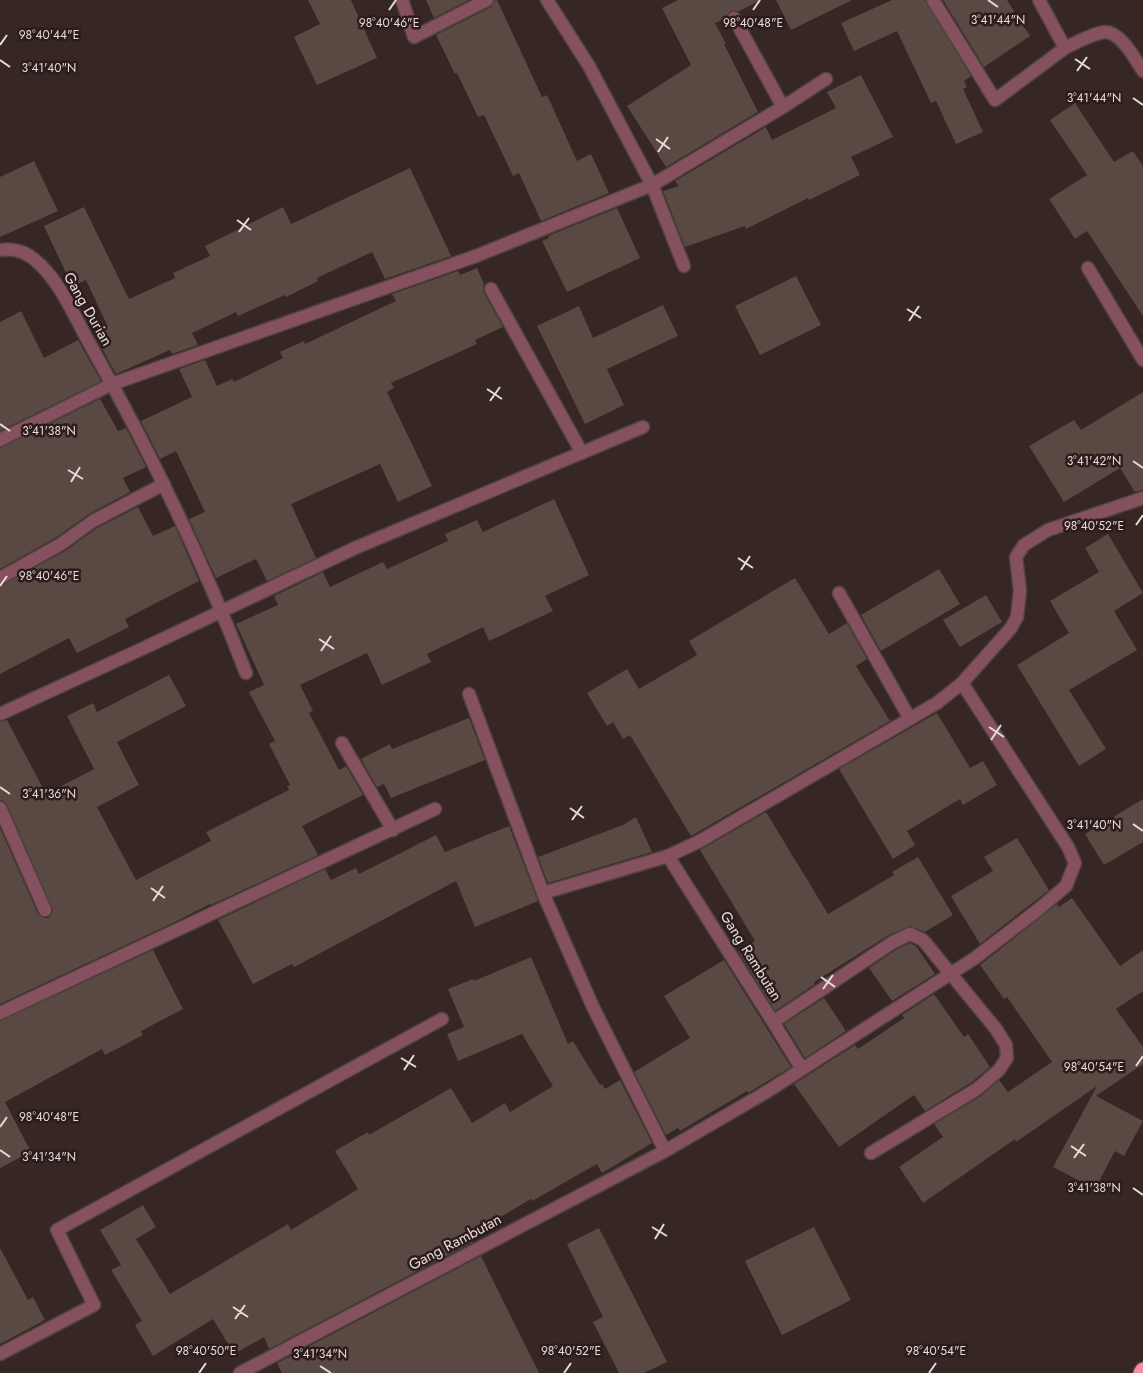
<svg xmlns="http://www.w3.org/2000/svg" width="1143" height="1373" font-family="Jost,sans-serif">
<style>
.building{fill:#594942}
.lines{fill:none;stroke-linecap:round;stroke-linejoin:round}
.lane-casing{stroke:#524341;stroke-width:15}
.street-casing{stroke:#524341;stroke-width:15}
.highway-casing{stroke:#524341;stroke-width:18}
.lane{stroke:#86515e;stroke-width:12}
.street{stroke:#86515e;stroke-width:12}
.highway{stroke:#f48ca8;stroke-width:15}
.ticks{fill:none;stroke:#e6dbd9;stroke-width:2}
.labels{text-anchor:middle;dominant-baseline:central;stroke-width:5;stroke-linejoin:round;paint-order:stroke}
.street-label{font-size:15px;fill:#e6dbd9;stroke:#2c1c1b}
.ticks-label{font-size:12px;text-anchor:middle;fill:#e6dbd9;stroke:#2c1c1b;stroke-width:5;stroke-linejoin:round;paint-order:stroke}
</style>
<rect width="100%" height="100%" fill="#362624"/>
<path class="building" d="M308 0H351L377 58 317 85 294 37 320 24Z
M426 0H469L434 18Z
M495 0H497L542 97 547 95 577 161 591 154 609 193 541 221 519 173 513 176 484 115 478 117 457 73 455 74 436 35 491 7Z
M678 0H761L739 11H731L726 18 715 23 726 44H724L758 112 666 167 627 106 691 65 662 8Z
M776 0H852L791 30Z
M892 0H925L971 76 964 81 967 87 963 89 983 132 956 144 936 101 931 103 897 31 854 51 841 23Z
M943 0H1007L1030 36 984 67Z
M861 75 893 137 851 157 860 175 809 200 808 198 746 229 745 226 685 247 663 191 679 186 675 181 766 127 772 140 836 108 827 92Z
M1075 103 1114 162 1133 151 1143 166V316L1087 231 1075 239 1049 199 1087 175 1050 120Z
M34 161 58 211 0 237V177Z
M410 168 451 256 385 279 372 252 317 278 318 281 286 297 285 295 238 316 236 312 192 333 198 345 172 354 170 350 116 374 93 332 107 325 86 280 72 286 44 226 84 207 129 299 175 278 173 273 210 256 205 246 283 207 291 224Z
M617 208 640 258 567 292 542 241 549 238 548 236Z
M477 268 484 284 483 288 484 293 503 327 475 340 477 344 391 383 394 388 387 392 432 486 398 502 380 464 291 504 316 558 267 581 256 559 216 578 189 519 205 512 176 451 160 459 141 421 192 397 179 369 205 360 217 386 232 379 234 382 283 358 280 352 304 341 305 344 396 301 392 294 458 271 460 275Z
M796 276 821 325 760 355 735 306Z
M663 305 678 336 607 369 624 405 585 424 537 326 579 306 593 338Z
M21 311 44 358 78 340 101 381 0 431V322Z
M1143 392V490L1135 492 1120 468 1064 502 1029 446 1074 420 1081 430Z
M100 399 118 431 126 428 146 467 123 478 130 492 89 514 57 537 0 569V448Z
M554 499 589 575 545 596 553 611 489 641 483 627 427 654 431 662 382 685 367 653 300 685 313 711 309 713 339 770 346 766 363 795 302 826 318 855 211 905 210 904 173 923 0 1004V828L38 914 44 918H48L51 915 53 910 7 805 4 801 0 800V722L7 720 46 794 94 769 67 716 93 703 97 712 169 675 186 706 117 742 139 785 97 807 136 880 211 841 206 832 289 790 287 786 290 785 269 744 275 741 249 692 264 685 236 624 278 605 274 596 323 572 330 587 383 562 387 569 448 541 445 534 477 520 483 532Z
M138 507 153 536 175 526 199 581 125 619 129 627 77 653 69 638 0 674V586L65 551 97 528Z
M1108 534 1143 593 1114 611 1137 650 1069 690 1106 749 1079 766 1017 665 1069 633 1050 601 1099 572 1085 548Z
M939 569 960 604 881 651 861 615Z
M795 578 829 634 847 623 867 659 856 666 890 721 691 836 630 735 623 739 613 722 607 726 587 693 627 669 639 689 697 655 689 641Z
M986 595 1002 622 960 647 943 620Z
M937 713 970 768 983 761 997 785 963 805 960 799 907 831 915 845 893 859 839 769Z
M469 718 485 760 391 798 384 784 377 787 361 759 390 744 392 749Z
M1143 799V842L1104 865 1085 834Z
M766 812 828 914 894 875 892 872 918 857 953 915 925 932 910 926 889 935 814 982 815 984 775 1011 738 951 755 941 700 850Z
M636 817 652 852 548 883 538 857 623 825Z
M509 826 538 901 475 927 456 881 294 967 292 964 253 984 218 920 325 869 331 880 356 868 359 874 436 835 445 852Z
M1017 838 1049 890 980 944 951 896 993 871 984 857Z
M1072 898 1120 966 1143 950V991L1116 1009 1143 1047V1064L1096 1096 1143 1121 1124 1156 1115 1151 1095 1189 1053 1167 1097 1086 1016 1142 1015 1139 923 1203 899 1167 943 1137 934 1124 981 1096 999 1080 1008 1092 1052 1062 1007 997 1004 999 980 965 1057 904 1059 907Z
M910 943 916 946 935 974 892 1001 869 968 897 949Z
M153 950 183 1009 141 1031 143 1035 105 1055 102 1049 5 1102 31 1152 0 1168V1021Z
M531 957 568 1044 573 1041 600 1085 602 1084 605 1089 620 1080 652 1143 602 1173 597 1164 532 1201 531 1199 470 1235 473 1242 269 1349 264 1337 234 1354 213 1319 153 1356 135 1325 142 1321 111 1270 121 1265 100 1230 143 1205 156 1227 136 1239 170 1294 288 1224 291 1230 358 1189 335 1151 368 1132 369 1135 451 1088 472 1123 505 1103 510 1112 553 1086 522 1034 458 1061 447 1034 464 1027 448 989 473 979 474 981Z
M724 960 791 1067 748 1093 747 1091 680 1131 678 1128 666 1135 634 1072 690 1038 664 996Z
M934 994 964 1037 968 1034 990 1067 972 1082 925 1111 914 1095 839 1147 794 1084 855 1045 858 1049 904 1018 902 1015Z
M824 998 846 1031 805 1058 784 1024Z
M814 1227 851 1300 782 1335 745 1261Z
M599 1228 667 1362 644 1373H619L593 1322 603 1317 567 1244Z
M0 1248 28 1300 33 1297 45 1320 0 1344Z
M481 1256 539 1373H282L277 1363Z"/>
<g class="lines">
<defs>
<path id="lane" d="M0 1354 94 1305 57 1230 442 1019"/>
<path id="street" d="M402 0 414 37 487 0
M547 0 589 66 652 185 684 266
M933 0 995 100 1065 48
M1039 0 1065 48C1075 43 1094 33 1105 32 1121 32 1135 59 1143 71
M734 18 783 107
M0 250C13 248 25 251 35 260 60 280 76 320 92 348 151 453 203 561 246 673
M1088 268 1143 360
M491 289 582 453
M0 440 112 384 476 256 652 185 783 107 826 79
M0 578 61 544 93 521 164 484
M839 593 910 719
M469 694 543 893
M0 714 146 647 355 548 643 427
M342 743 393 830
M0 808 45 910
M668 856 773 1022 802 1069
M0 1013 435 809
M773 1022 893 942 910 934 923 940 996 1029 1006 1045 1007 1058 999 1070 977 1089 871 1153
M665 1151 593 1007 543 893 668 856 700 841 937 703 962 683 1011 628 1017 617 1020 591 1016 557 1024 545 1048 530 1143 498
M240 1373 665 1151 768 1091 975 958 1039 909 1066 886 1075 863 1068 847 962 683"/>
<path id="highway" d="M1141 1373 1143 1370"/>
</defs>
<use href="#lane" class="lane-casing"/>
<use href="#street" class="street-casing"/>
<use href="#highway" class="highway-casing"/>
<use href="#lane" class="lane"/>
<use href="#street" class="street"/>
<use href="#highway" class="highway"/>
</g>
<path class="ticks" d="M988 0 998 7M389 10 396 0M753 10 760 0M0 45 7 35M1075 59 1090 69M0 60 10 67M1077 71 1087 57M1133 98 1143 105M656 139 670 149M658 152 668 137M237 220 251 230M239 232 249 218M907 309 921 318M909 321 919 306M487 389 502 399M490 401 500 387M0 424 10 431M1133 461 1143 468M68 470 83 479M71 482 80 467M1136 525 1143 515M738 558 753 568M741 570 750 556M0 586 7 576M319 639 334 649M321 651 331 636M989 727 1004 737M991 740 1001 725M0 787 10 794M570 808 584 818M572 820 582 806M1133 824 1143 831M151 888 165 898M153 901 163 886M821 977 835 987M823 989 833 975M401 1058 416 1067M1136 1066 1143 1056M404 1070 414 1055M0 1127 7 1117M1071 1146 1086 1156M0 1150 10 1157M1074 1158 1084 1144M1133 1188 1143 1195M652 1227 667 1236M655 1239 664 1224M233 1307 248 1317M235 1319 245 1305M320 1366 331 1373M199 1373 206 1363M564 1373 571 1363M929 1373 936 1363"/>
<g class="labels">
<g class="street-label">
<text transform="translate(88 309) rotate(60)">Gang Durian</text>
<text transform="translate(751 956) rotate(58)">Gang Rambutan</text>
<text transform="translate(455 1242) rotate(-28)">Gang Rambutan</text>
</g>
</g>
<g class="ticks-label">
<text x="998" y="24">3°41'44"N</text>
<text x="389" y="27">98°40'46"E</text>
<text x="753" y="27">98°40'48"E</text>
<text x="49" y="39">98°40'44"E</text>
<text x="49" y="72">3°41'40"N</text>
<text x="1094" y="102">3°41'44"N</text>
<text x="49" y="435">3°41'38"N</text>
<text x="1094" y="465">3°41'42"N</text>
<text x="1094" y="530">98°40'52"E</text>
<text x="49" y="580">98°40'46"E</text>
<text x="49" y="798">3°41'36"N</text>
<text x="1094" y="829">3°41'40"N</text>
<text x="1094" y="1071">98°40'54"E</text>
<text x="49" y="1121">98°40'48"E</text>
<text x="49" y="1161">3°41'34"N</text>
<text x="1094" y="1192">3°41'38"N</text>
<text x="206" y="1355">98°40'50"E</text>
<text x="571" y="1355">98°40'52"E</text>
<text x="936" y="1355">98°40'54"E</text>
<text x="320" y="1358">3°41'34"N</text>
</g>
</svg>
